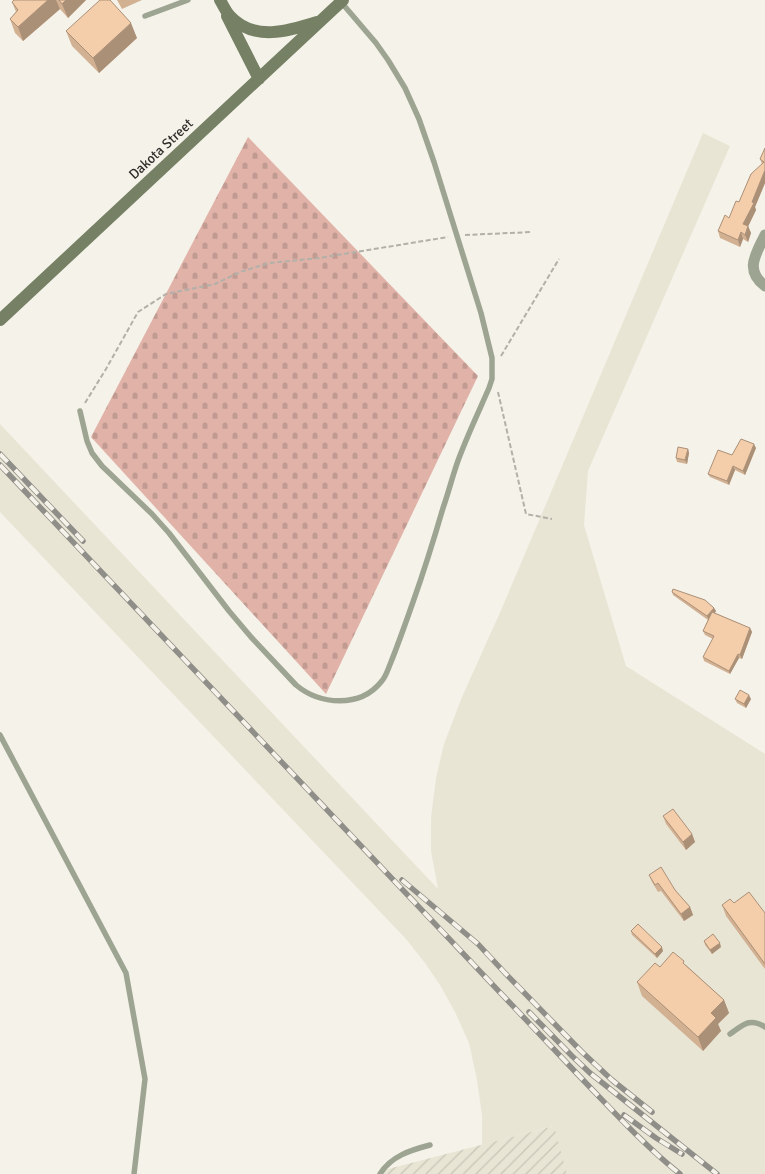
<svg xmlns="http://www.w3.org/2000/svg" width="765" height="1174" font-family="Signika,sans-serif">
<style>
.built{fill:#e9e5d5}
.industrial{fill:url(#industrial-furrows)}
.cemetery{fill:url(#cemetery-stones)}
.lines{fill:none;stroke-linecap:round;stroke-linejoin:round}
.path{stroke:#b2b0a9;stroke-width:2;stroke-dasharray:5 2.5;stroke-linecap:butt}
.lane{stroke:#9da592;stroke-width:5.5}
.street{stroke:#9da592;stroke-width:11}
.secondary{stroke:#758064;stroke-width:12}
.rail-casing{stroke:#908e88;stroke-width:5.5}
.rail{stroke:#f5f2e9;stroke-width:4;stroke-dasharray:11;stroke-linecap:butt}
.wall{fill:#d2b193}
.shaded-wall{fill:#ab9078}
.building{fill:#f4ceab;stroke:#ab9078}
.labels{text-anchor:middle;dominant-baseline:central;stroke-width:4;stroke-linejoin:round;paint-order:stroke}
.street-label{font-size:14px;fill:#2d2c29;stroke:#f5f2e9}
</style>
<defs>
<pattern id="industrial-furrows" width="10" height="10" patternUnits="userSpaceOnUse" patternTransform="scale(1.25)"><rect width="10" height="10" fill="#e9e5d5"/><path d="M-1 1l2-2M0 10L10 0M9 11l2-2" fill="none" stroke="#c8c5b7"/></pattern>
<pattern id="cemetery-stones" width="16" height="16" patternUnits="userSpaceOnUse" patternTransform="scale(1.25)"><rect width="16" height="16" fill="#e1b3a8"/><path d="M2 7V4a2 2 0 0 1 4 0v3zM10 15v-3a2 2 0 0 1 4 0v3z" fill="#c19a91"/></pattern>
</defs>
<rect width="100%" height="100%" fill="#f5f2e9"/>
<path class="built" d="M703 133 730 146 588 471 584 525 626 666 765 754V1174H567L553 1126 482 1145V1115L477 1080 469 1043 455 1012 440 985 425 963 406 939 0 512V424L438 889 431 851V817L436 778 444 744 462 697 502 608Z"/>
<path class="industrial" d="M554 1126 567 1174H382L384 1170Z"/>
<path class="cemetery" d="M248 137 478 376 326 694 91 437Z"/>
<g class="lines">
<path class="path" d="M465 235 532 232
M501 356 559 259
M498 392 526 514 552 519
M85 403 106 369 138 312 166 294 215 284 240 272 269 263 319 258 448 237"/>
<path class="lane" d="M145 16 188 0
M80 411 87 441 92 453 102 466 152 514 169 533 229 611 251 637 296 685C320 705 360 708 381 682 386 677 388 669 391 662 399 642 406 622 413 602 424 571 434 539 443 508 449 491 453 474 459 458 468 434 479 411 489 388L492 379V358L481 313 434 162 419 119 405 88 388 60 376 43 341 2
M0 735 126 973 145 1079 134 1174
M730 1034C743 1025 750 1017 765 1027
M380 1174C391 1156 411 1150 430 1145"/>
<path class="street" d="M765 235C756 254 744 270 765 286"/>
<path class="secondary" d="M220 0C223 5 226 12 230 16 254 42 289 31 317 22
M227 16 259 79
M0 320 343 0"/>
<defs>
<path id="rail" d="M0 454 83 541
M0 465 584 1081C615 1113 645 1146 680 1174
M402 880 478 944 505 973 582 1052 612 1080 652 1112
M529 1012 572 1056 590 1073 717 1174
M624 1115 656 1138 682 1154"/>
</defs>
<use href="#rail" class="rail-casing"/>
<use href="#rail" class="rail"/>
</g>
<path class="wall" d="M14 0H86L68 18 60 9 23 41 15 33 10 19 16 12 12 2Z
M117 0H142L122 9Z
M66 31 137 38 99 73 72 46Z
M765 148V183L755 207 756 210 748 226 751 233 748 242 743 239 740 247 720 238 718 231 729 218 762 164 760 159Z
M756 448 745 475 735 470 729 485 710 477 708 474 732 455Z
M688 449 689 453 687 464 677 462 676 458Z
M672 592 714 608 716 611 715 613 750 628 752 632 742 659 739 658 730 674 704 661 703 657 713 639 705 635 703 631 708 620 673 595Z
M735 699H751L746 708 737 703Z
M663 816 692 834 695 842 686 850 666 824Z
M649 875 675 890 690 907 693 915 684 921 661 891 658 892 652 882Z
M734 903 765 913V969L726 916 722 905Z
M631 931 663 951 657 958 632 935Z
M704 941 721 947 712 954 705 945Z
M686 965 724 1000 729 1013 718 1024 721 1031 703 1051 642 996 637 982 660 967Z"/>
<path class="shaded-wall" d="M48 0H56L60 9 23 41 18 27Z
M66 0H86L68 18 62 4Z
M131 23 137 38 99 73 93 58Z
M765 170V183L755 207 756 210 746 231 743 224Z
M748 226 751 233 748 242 745 235Z
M741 232 743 239 740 247 738 240Z
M754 444 756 448 745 475 743 471Z
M688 449 689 453 687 464 685 460Z
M733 466 735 470 729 485 727 481Z
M714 608 716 611 709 620 707 616Z
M750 628 752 632 742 659 740 655Z
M738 654 739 658 730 674 729 671Z
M749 695 751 699 746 708 744 704Z
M692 834 695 842 686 850 683 842Z
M690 907 693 915 684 921 681 914Z
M720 943 721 947 712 954 710 950Z
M662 947 663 951 657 958 655 954Z
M724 1000 729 1013 718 1024 721 1031 703 1051 698 1037 711 1013Z"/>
<path class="building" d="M14 0H48L18 27 10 19 18 10 12 2Z
M59 0H66L62 4Z
M100 0H110L131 23 93 58 66 31Z
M765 148V170L752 202 754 203 743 224 748 226 745 235 741 232 738 240 718 231 725 215 729 218 736 201 739 202 751 174 764 162 760 159Z
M741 439 754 444 743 471 733 466 727 481 708 474 718 450 732 455Z
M678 447 688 449 685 460 676 458Z
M673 589 705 600 714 608 707 616 672 592Z
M712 612 750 628 740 655 738 654 729 671 703 657 714 636 703 631Z
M740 690 749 695 744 704 735 699Z
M673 809 692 834 683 842 663 816Z
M661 867 675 890 690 907 681 914 658 883 655 885 649 875Z
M749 892 765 913V964L722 905 730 899 734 903Z
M638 924 662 947 655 954 631 931Z
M713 934 720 943 710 950 704 941Z
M673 952 684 961 683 963 724 1000 711 1013 716 1018 698 1037 637 982 655 963 660 967Z"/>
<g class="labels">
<g class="street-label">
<text transform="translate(161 149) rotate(-43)">Dakota Street</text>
</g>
</g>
</svg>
